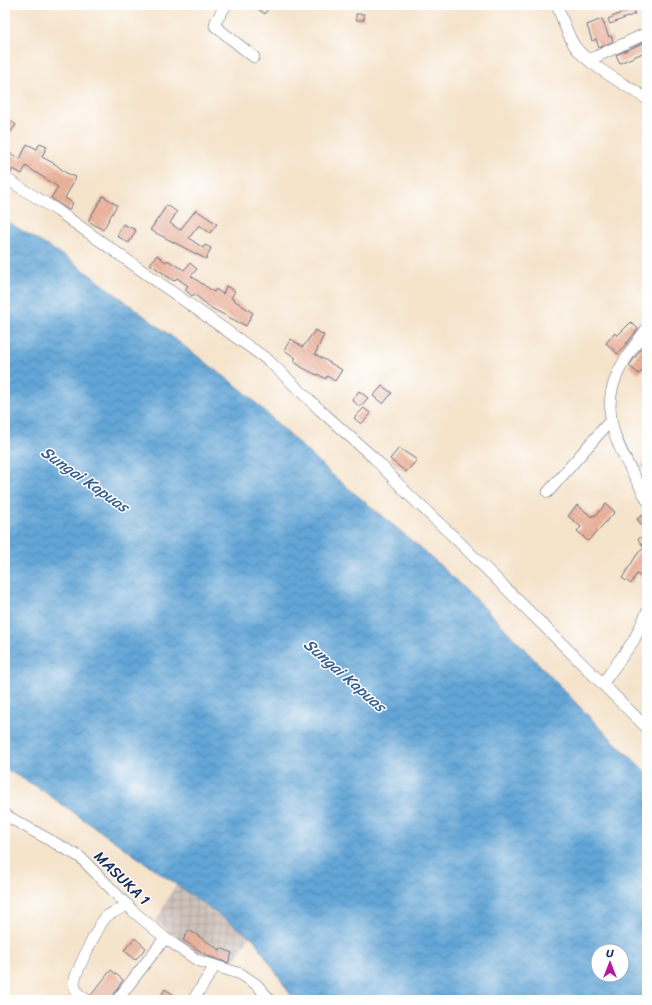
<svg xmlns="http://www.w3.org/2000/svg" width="652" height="1005" font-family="Sriracha,sans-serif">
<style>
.industrial{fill:url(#industrial-grid)}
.water{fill:url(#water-waves);stroke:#3e6a9a;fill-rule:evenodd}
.building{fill:url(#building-back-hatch)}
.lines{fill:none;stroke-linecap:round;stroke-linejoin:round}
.minor-casing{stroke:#676e84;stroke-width:12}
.minor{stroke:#fff;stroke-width:11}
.labels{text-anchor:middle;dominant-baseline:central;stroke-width:3;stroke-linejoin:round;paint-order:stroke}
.street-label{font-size:15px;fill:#1b2f5e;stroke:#fff}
.water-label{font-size:16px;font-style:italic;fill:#375e8e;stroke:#fff}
</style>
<defs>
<pattern id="industrial-grid" width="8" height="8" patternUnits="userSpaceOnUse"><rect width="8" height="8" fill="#cec2b9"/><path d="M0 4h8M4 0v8" fill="none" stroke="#b0a7a1"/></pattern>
<pattern id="water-waves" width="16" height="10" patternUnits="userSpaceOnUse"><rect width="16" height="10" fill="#62a5d6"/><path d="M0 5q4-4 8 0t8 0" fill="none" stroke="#5087b1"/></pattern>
<pattern id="building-back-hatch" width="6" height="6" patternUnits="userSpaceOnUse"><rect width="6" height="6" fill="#edb49c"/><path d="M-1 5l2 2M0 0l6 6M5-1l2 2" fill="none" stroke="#cb9b89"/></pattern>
</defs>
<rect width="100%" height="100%" fill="#fff"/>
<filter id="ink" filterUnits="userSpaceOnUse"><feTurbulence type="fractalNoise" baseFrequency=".025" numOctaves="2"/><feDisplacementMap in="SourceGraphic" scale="8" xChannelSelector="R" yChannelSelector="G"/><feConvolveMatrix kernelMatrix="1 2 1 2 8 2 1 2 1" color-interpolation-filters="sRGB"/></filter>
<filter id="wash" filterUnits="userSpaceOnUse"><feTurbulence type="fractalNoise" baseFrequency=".012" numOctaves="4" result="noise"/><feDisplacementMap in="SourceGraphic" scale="16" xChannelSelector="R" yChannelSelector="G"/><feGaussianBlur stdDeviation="0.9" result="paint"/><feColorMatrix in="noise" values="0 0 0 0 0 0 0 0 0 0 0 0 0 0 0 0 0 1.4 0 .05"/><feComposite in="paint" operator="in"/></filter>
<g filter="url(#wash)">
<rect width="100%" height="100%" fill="#f5e3ca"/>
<path class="industrial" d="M199 841 280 889 230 967 212 962 196 953 156 921Z"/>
<path class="water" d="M5 220 73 262 242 390 330 473 429 555 488 611 600 728 647 773V1000H294L254 939 36 786 5 769ZM598 951H622V975H598Z"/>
<g id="blocks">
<path class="building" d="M261 5H270L265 14 259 10Z
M632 8 635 14 610 24 608 19Z
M356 14H364V20H356Z
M602 19 609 37 611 36 613 41 599 48 596 39 592 41 587 25Z
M647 41V51L620 63 616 55Z
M5 116 16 125 5 140Z
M40 143 47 146 42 157 55 164 66 173 76 177 65 198 73 203 69 210 51 198 58 187 26 166 22 174 13 169 11 173 5 171V161L10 153 20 159 27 144 37 149Z
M103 196 117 205 103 230 88 221Z
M167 205 177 212 170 223 180 230 196 210 217 224 210 233 199 225 189 238 203 248 205 245 211 248 206 259 150 230Z
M123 224 136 230 129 243 117 236Z
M157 255 166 262 167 260 184 270 190 263 197 269 191 276 214 292 216 289 223 294 226 286 235 291 231 298 253 313 246 326 211 308 194 294 192 296 185 290 188 286 177 278 174 281 150 264Z
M631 322 638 329 618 354 606 343 615 333 617 336Z
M315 330 324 335 315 354 342 370 335 381 327 376 326 379 317 374V375L303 368 293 361 296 358 284 350 291 339 303 347Z
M647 340V365L639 374 629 366Z
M382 386 392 393 383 404 373 396Z
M359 391 368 398 360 407 352 400Z
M364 408 371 414 361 424 354 418Z
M399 448 417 460 406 472 390 459Z
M647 457V472L640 466Z
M606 504 615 512 588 541 577 531 581 527 568 516 577 505 592 517 593 515 595 516Z
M644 514 647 519V533L637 519Z
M647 534V581L637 574 631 584 622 578 638 553 644 548 638 539Z
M189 930 220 950 221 948 232 953 228 963 208 956 183 940Z
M135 938 146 948 135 960 124 950Z
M111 970 123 980 110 1000H95L91 995Z
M165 989 182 1000H158Z"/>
</g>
</g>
<g filter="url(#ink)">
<use href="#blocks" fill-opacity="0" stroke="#676e84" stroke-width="1"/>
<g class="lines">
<defs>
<path id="minor" d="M226 5 216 21 215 26 254 57
M557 5C562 19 567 33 574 45 586 64 628 86 647 99
M589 60 647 33
M5 178 58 211 268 360 320 410 374 458 407 493 456 539 647 728
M647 328C637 343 624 358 617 375 596 422 627 459 647 500
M548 492 610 421
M603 683 634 640 647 612
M5 815 80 857 133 911 165 938 197 960 241 974 257 985 270 1000
M87 1000C80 996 75 992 74 984 74 975 99 924 106 917 112 912 120 909 128 905
M117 1000 165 938
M193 1000 215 966"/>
</defs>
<use href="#minor" class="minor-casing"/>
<use href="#minor" class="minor"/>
</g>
</g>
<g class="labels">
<g class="street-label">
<text transform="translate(122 878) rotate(44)">MASUKA 1</text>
</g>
<g class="water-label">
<text transform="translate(85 479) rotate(35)">Sungai Kapuas</text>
<text transform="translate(345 675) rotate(41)">Sungai Kapuas</text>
</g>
</g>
<rect width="652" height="1005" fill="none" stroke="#fff" stroke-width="20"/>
<g transform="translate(610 963)"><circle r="19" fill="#ffffff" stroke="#a4acbf"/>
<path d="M0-3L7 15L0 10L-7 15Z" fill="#b5179e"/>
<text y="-6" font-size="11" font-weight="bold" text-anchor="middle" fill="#1b2f5e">U</text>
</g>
</svg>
